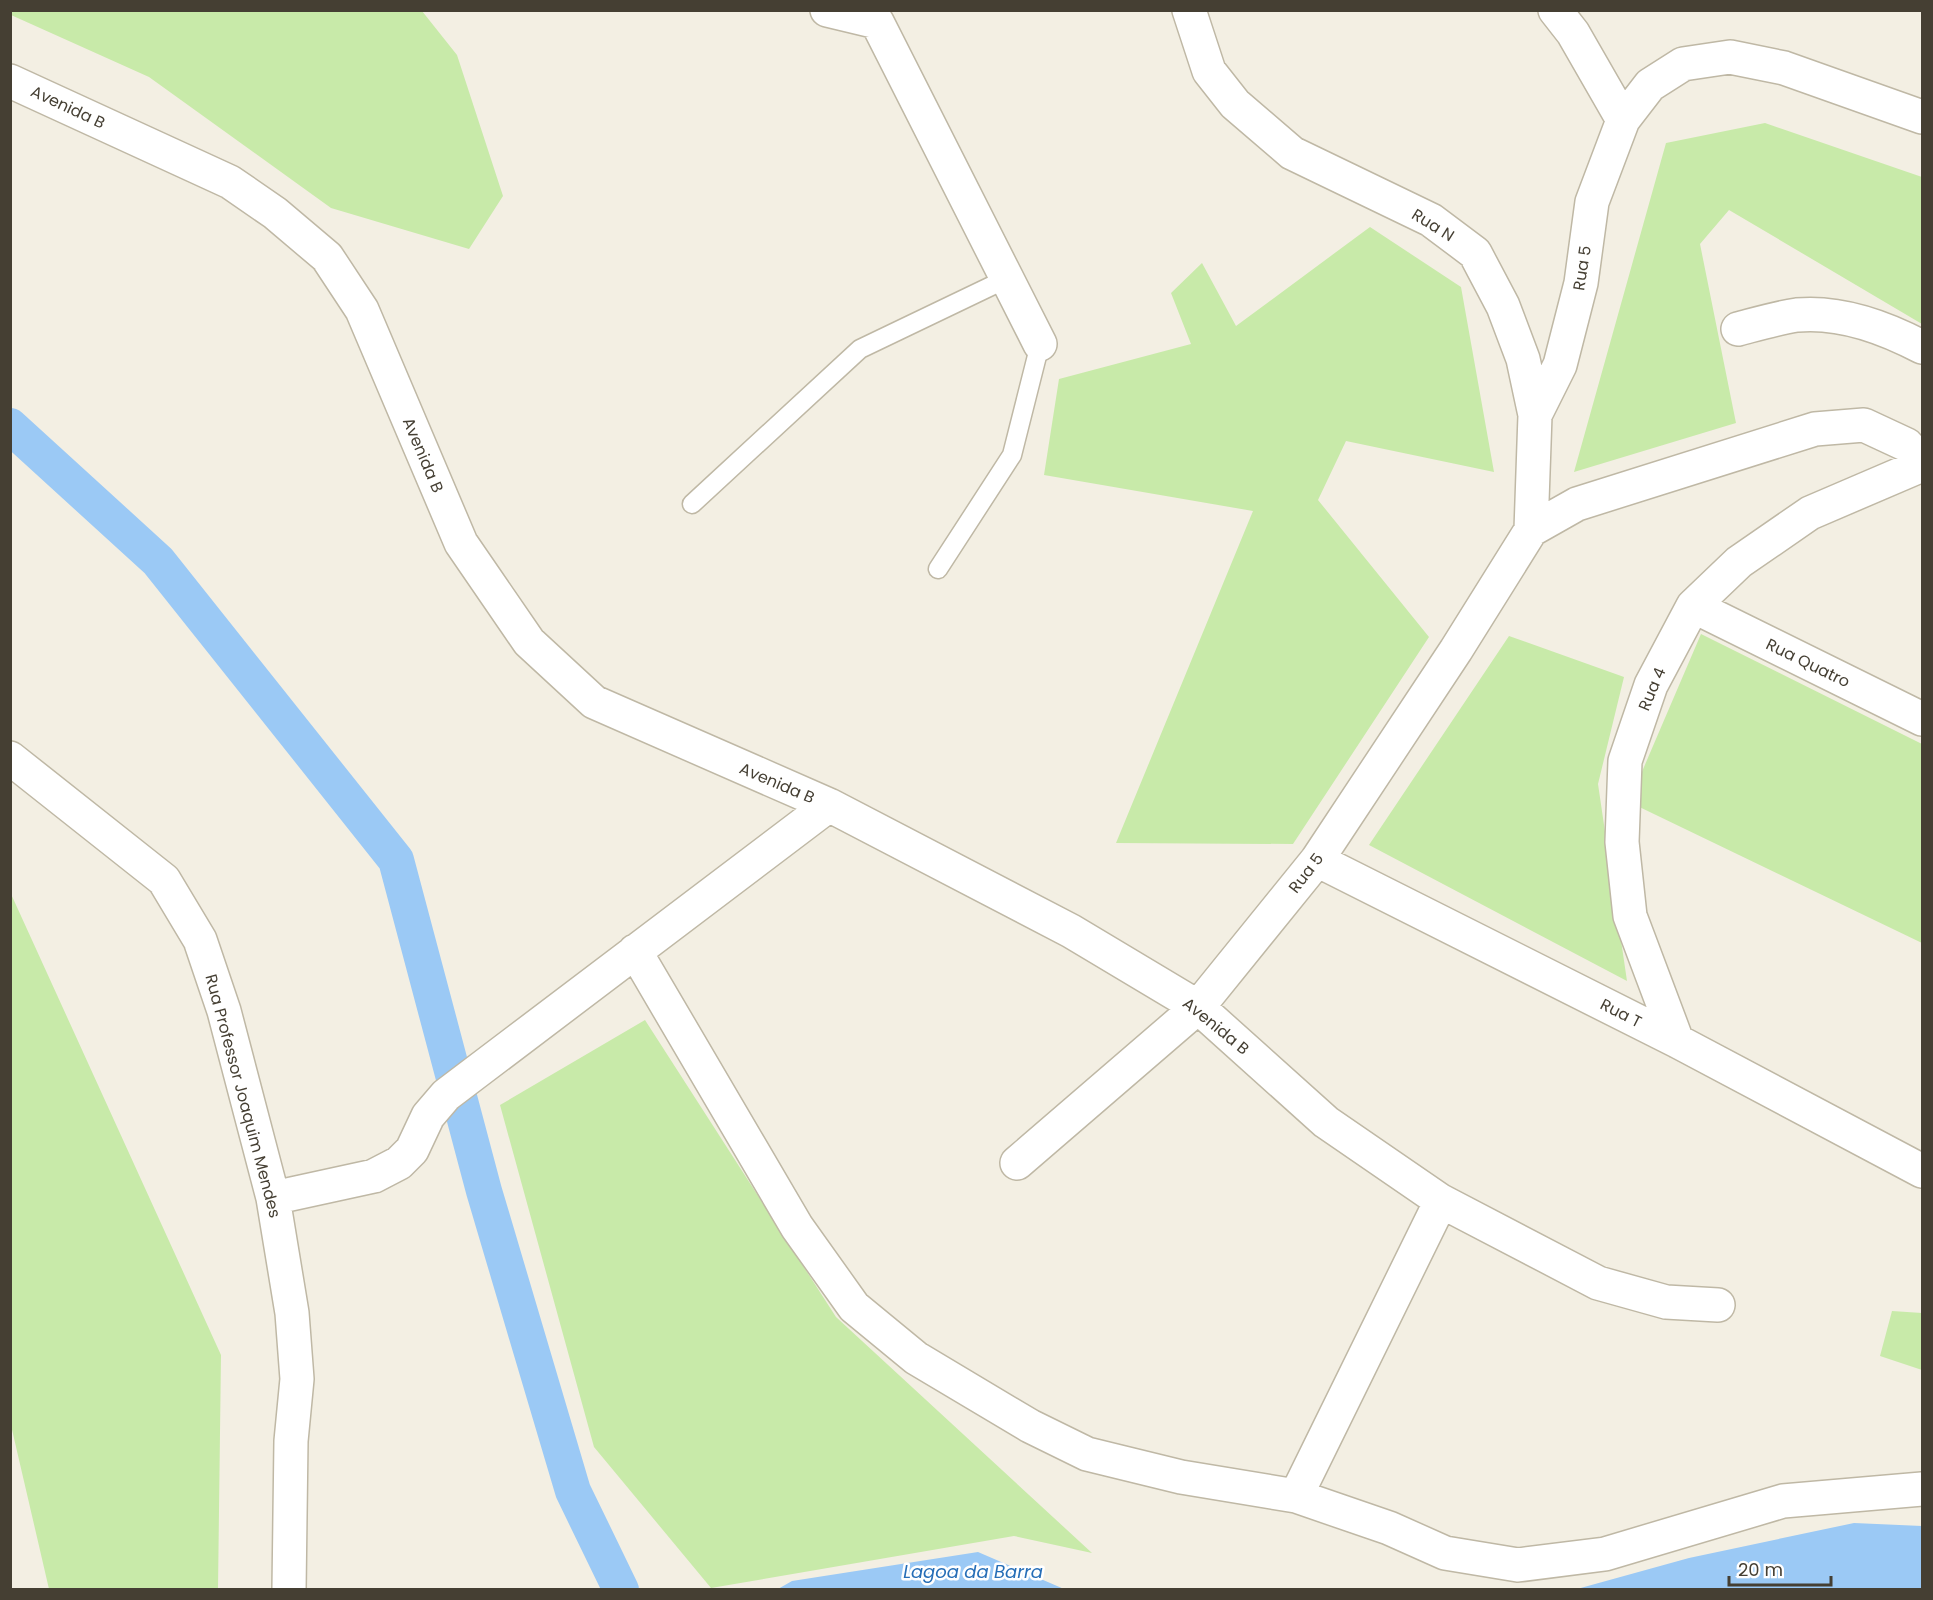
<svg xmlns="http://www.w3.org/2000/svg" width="1933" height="1600" font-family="Poppins,sans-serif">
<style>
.green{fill:#c8eaa9}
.water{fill:#9bc9f5}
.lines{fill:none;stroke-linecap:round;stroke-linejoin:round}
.canal{stroke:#9bc9f5;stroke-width:36}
.lane-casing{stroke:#bfb8a5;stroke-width:21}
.street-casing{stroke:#bfb8a5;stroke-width:36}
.lane{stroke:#fff;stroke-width:18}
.street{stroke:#fff;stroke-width:33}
.labels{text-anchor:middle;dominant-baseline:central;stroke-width:5;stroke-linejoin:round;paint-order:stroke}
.street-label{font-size:16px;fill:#453f33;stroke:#fff}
.water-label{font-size:18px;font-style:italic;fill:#266eb7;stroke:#fff}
</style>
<rect width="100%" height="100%" fill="#f3efe3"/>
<path class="green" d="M11 10 422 11 457 55 503 196 469 249 331 208 149 77 11 15Z
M1765 123 1922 177V324L1729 210 1700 244 1736 423 1574 472 1666 143Z
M1370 227 1461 287 1494 472 1346 441 1318 500 1429 637 1293 844 1116 843 1253 511 1044 475 1059 379 1191 344 1171 293 1202 263 1236 326Z
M1701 634 1922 744V943L1629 802Z
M1509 636 1624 677 1598 784 1627 981 1369 845Z
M11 894 221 1355 218 1589H49L10 1421Z
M645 1020 836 1317 1092 1553 1014 1536 711 1588 594 1447 500 1105Z
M1892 1311 1922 1313V1370L1880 1356Z"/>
<path class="water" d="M1854 1523 1922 1526V1589H1577L1689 1558Z
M978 1552 1064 1589H778L792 1581Z"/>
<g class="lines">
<path class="canal" d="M10 426 158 561 396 860 484 1191 573 1491 621 1590"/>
<defs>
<path id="lane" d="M692 504 860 349 1008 278
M938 569 1012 455 1040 344"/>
<path id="street" d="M827 10 877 22
M1189 10 1209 71 1235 104 1292 153 1431 220 1475 253 1503 306 1523 359 1535 415 1531 530
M1555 10 1573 33 1623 120
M877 22 1040 344
M10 81 230 182 275 213 327 257 362 310 461 543 529 642 594 702 829 805 1071 931 1198 1007 1326 1122 1441 1201 1598 1283 1666 1302 1718 1305
M1738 329C1757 324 1777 318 1797 315 1840 311 1886 328 1922 347
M1535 415 1560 365 1581 283 1592 202 1623 120 1650 85 1683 64 1730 57 1784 68 1922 117
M1693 606 1922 719
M10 758 164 880 200 940 224 1011 273 1198 292 1313 297 1379 291 1441 289 1590
M1317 860 1677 1041 1922 1171
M635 951 797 1227 854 1307 916 1358 1030 1426 1087 1454 1181 1477 1296 1496 1389 1528 1445 1553 1518 1565 1605 1554 1783 1501 1922 1489
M1677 1041 1630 916 1622 842 1625 761 1651 685 1693 606 1739 562 1810 513 1922 465
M1017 1163 1198 1007 1317 860 1456 650 1531 530 1577 504 1815 429 1864 425 1907 445 1921 465
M273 1198 374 1176 399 1163 412 1150 428 1116 446 1095 829 805
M1296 1496 1441 1201"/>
</defs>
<use href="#lane" class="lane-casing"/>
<use href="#street" class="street-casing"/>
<use href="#lane" class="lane"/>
<use href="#street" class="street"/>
</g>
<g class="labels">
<g class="street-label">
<text transform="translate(68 107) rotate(25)">Avenida B</text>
<text transform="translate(1433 225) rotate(32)">Rua N</text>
<text transform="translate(1582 268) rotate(-81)">Rua 5</text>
<text transform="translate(423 455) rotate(67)">Avenida B</text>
<text transform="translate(1808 663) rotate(26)">Rua Quatro</text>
<text transform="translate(1652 689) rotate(-67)">Rua 4</text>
<text transform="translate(777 783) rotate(23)">Avenida B</text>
<text transform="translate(1306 873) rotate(-52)">Rua 5</text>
<text transform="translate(1621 1013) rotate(27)">Rua T</text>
<text transform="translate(1216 1026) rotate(39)">Avenida B</text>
<text transform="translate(243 1096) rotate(75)">Rua Professor Joaquim Mendes</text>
</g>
<g class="water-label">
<text x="973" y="1571">Lagoa da Barra</text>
</g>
</g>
<rect width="1933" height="1600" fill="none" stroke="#453f33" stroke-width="24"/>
<path d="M1729 1576v9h102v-9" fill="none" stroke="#453f33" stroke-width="3"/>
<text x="1738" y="1576" font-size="18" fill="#453f33" stroke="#ffffff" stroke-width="4.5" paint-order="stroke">20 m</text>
</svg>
